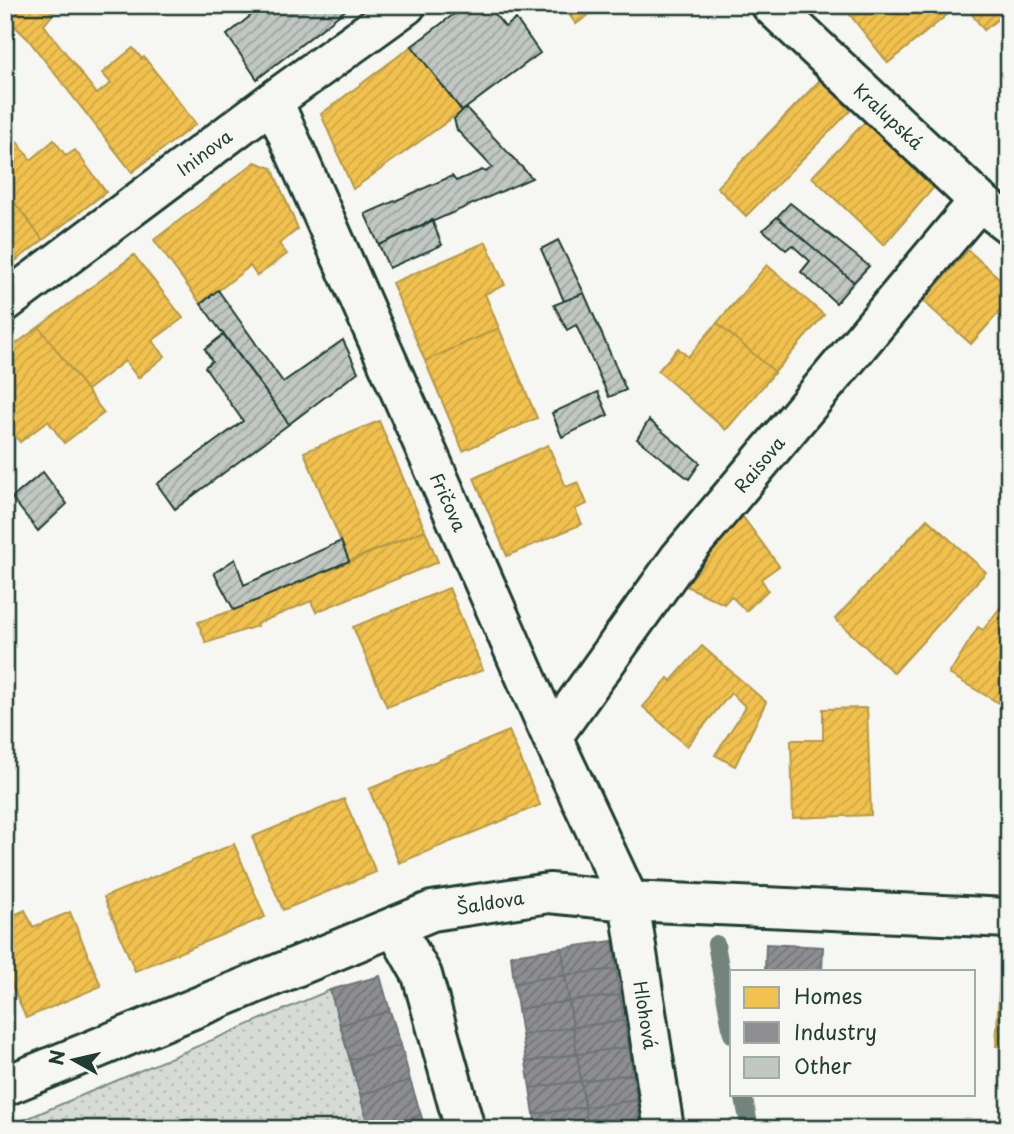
<svg xmlns="http://www.w3.org/2000/svg" width="1014" height="1134" font-family="'Playpen Sans',sans-serif">
<style>
.grass{fill:url(#grass-dots);stroke:#7a8c85;stroke-width:2}
.homes{fill:url(#homes-hatch);stroke:#b39946;stroke-width:2}
.industry{fill:url(#industry-hatch);stroke:#6c7576;stroke-width:2}
.lines{fill:none;stroke-linecap:round;stroke-linejoin:round}
.stream{stroke:#72847d;stroke-width:18}
.building{fill:url(#building-hatch);stroke:#1f3d34;stroke-width:2}
.minor-casing{stroke:#1f3d34;stroke-width:44}
.minor{stroke:#f6f6f2;stroke-width:38}
.labels{text-anchor:middle;dominant-baseline:central;stroke-width:7;stroke-linejoin:round;paint-order:stroke}
.street-label{font-size:18px;fill:#1f3d34;stroke:#f6f6f2}
</style>
<defs>
<pattern id="grass-dots" width="8" height="8" patternUnits="userSpaceOnUse" patternTransform="scale(1.75)"><rect width="8" height="8" fill="#d6dbd6"/><path d="M2 2h.1M6 6h.1" fill="none" stroke="#b7bdb8" stroke-width="1.8" stroke-linecap="round"/></pattern>
<pattern id="homes-hatch" width="6" height="6" patternUnits="userSpaceOnUse" patternTransform="scale(1.75)"><rect width="6" height="6" fill="#f2c14e"/><path d="M-1 1l2-2M0 6l6-6M5 7l2-2" fill="none" stroke="#cfa745"/></pattern>
<pattern id="industry-hatch" width="6" height="6" patternUnits="userSpaceOnUse" patternTransform="scale(1.75)"><rect width="6" height="6" fill="#8d8d92"/><path d="M-1 1l2-2M0 6l6-6M5 7l2-2" fill="none" stroke="#737478"/></pattern>
<pattern id="building-hatch" width="6" height="6" patternUnits="userSpaceOnUse" patternTransform="scale(1.75)"><rect width="6" height="6" fill="#c1c8c3"/><path d="M-1 1l2-2M0 6l6-6M5 7l2-2" fill="none" stroke="#9ca49f"/></pattern>
</defs>
<rect width="100%" height="100%" fill="#f6f6f2"/>
<filter id="ink" filterUnits="userSpaceOnUse"><feTurbulence type="fractalNoise" baseFrequency=".0143" numOctaves="2"/><feDisplacementMap in="SourceGraphic" scale="14" xChannelSelector="R" yChannelSelector="G"/><feConvolveMatrix kernelMatrix="1 2 1 2 8 2 1 2 1" color-interpolation-filters="sRGB"/></filter>
<g filter="url(#ink)">
<path class="grass" d="M330 990 370 1129H5V1128Z"/>
<path class="homes" d="M5 5H45L53 14 44 25 97 94 111 83 102 73 133 48 142 59 144 57 196 124 132 172 27 38 5 17Z
M562 5H602L576 24Z
M862 5H959L888 63 850 15Z
M965 5H1009V10L984 30Z
M412 46 462 111 353 189 321 114Z
M820 80 851 110 746 216 717 187Z
M865 122 934 187 884 245 812 177Z
M5 126 31 160 54 140 66 156 75 150 106 192 43 240 5 190Z
M255 162 272 168 298 229 279 244 287 254 257 276 250 266 201 304 154 240Z
M5 190 43 240 5 269Z
M486 242 505 285 485 294 499 328 425 361 392 283Z
M968 250 1009 287V301L971 344 923 301Z
M134 255 183 318 152 341 165 356 138 378 125 361 87 390 39 327Z
M767 265 824 315 775 372 717 323Z
M717 323 775 372 726 430 658 371 678 348 688 357Z
M39 327 104 413 64 443 48 421 20 442 7 426 5 427V352Z
M499 328 537 418 463 451 425 361Z
M379 421 425 530 349 561 304 452Z
M548 445 566 487 578 482 587 504 575 509 582 524 507 556 474 478Z
M740 513 779 566 761 579 768 590 746 611 731 596 724 604 684 585 690 573Z
M927 519 986 572 894 673 835 619Z
M425 530 438 562 316 612 311 601 256 624 257 626 206 643 198 622 234 610Z
M449 588 483 670 387 707 353 627Z
M1003 604 1009 608V709L949 674 978 627 983 630Z
M702 646 766 702 735 766 715 755 746 707 731 693 687 746 643 707 668 678 671 681Z
M867 708 871 815 793 818 791 740H823V709Z
M509 731 540 805 399 863 369 789Z
M344 799 376 872 283 910 252 837Z
M234 844 265 917 135 971 104 897Z
M25 910 33 927 70 912 101 986 26 1018 5 969V919Z
M1000 975 1009 976V1047L996 1046Z"/>
<path class="industry" d="M613 941 616 969 565 975 562 948Z
M766 944 823 947 822 971H765Z
M562 948 565 975 514 983 511 955Z
M616 969 620 995 569 1001 565 975Z
M565 975 569 1001 518 1009 514 983Z
M380 976 390 1011 340 1025 330 990Z
M620 995 624 1021 573 1027 569 1001Z
M569 1001 573 1027 522 1035 518 1009Z
M390 1011 401 1045 350 1060 340 1025Z
M624 1021 629 1047 577 1054 573 1027Z
M573 1027 577 1054 526 1062 522 1035Z
M401 1045 410 1080 360 1095 350 1060Z
M629 1047 633 1074 581 1081 577 1054Z
M577 1054 581 1081 530 1088 526 1062Z
M633 1074 637 1100 585 1107 581 1081Z
M410 1080 421 1115 374 1129H369L360 1095Z
M581 1081 585 1107 534 1114 530 1088Z
M637 1100 640 1126 621 1129H588L585 1107Z
M585 1107 588 1129H536L534 1114Z
M421 1115 425 1129H374Z"/>
<g class="lines">
<path class="stream" d="M716 944 732 1034
M743 1094 750 1129"/>
</g>
<path class="building" d="M264 5H352L257 79 227 35Z
M466 5H487L505 27 516 19 540 53 462 111 412 46Z
M467 109 532 178 379 245 365 214 452 176 456 181 482 170 486 172 492 167 457 130 454 119 462 111Z
M790 203 869 266 854 282 777 217Z
M777 217 854 282 836 303 801 272 810 261 792 245 786 250 763 230Z
M432 220 442 245 389 268 379 245Z
M558 240 584 293 564 301 541 249Z
M218 290 283 382 343 340 358 372 289 424 201 304Z
M584 293 626 390 609 397 576 325 567 330 554 305Z
M224 334 289 424 175 509 157 484 243 421 205 367 212 361 205 349Z
M598 392 608 415 562 437 552 413Z
M649 420 700 463 689 479 637 439Z
M43 472 67 504 38 531 12 498Z
M341 541 349 561 234 610 214 573 235 559 244 585Z"/>
<g class="lines">
<defs>
<path id="minor" d="M771 5 979 201 1009 224
M273 101 552 737 629 901 664 1129
M5 302 273 101 406 5
M552 737 679 559 979 201
M395 927 422 975 465 1129
M5 1086 432 911 549 893 629 901 1009 918"/>
</defs>
<use href="#minor" class="minor-casing"/>
<use href="#minor" class="minor"/>
</g>
</g>
<g class="labels">
<g class="street-label">
<text transform="translate(889 116) rotate(43)">Kralupská</text>
<text transform="translate(204 152) rotate(-37)">Ininova</text>
<text transform="translate(759 464) rotate(-50)">Raisova</text>
<text transform="translate(449 502) rotate(66)">Fričova</text>
<text transform="translate(490 902) rotate(-9)">Šaldova</text>
<text transform="translate(646 1015) rotate(81)">Hlohová</text>
</g>
</g>
<rect width="1014" height="1134" fill="none" stroke="#f6f6f2" stroke-width="28"/>
<rect x="14" y="14" width="986" height="1106" fill="none" stroke="#1f3d34" stroke-width="2.5" filter="url(#ink)"/>
<rect x="730" y="970" width="245" height="126" fill="#f6f6f2" stroke="#a0aca6" stroke-width="2"/>
<rect x="744" y="987" width="35" height="21" fill="#f2c14e" stroke="#a0aca6" stroke-width="2"/>
<text x="794" y="1004" font-size="21" fill="#1f3d34">Homes</text>
<rect x="744" y="1022" width="35" height="21" fill="#8d8d92" stroke="#a0aca6" stroke-width="2"/>
<text x="794" y="1040" font-size="21" fill="#1f3d34">Industry</text>
<rect x="744" y="1057" width="35" height="21" fill="#c1c8c3" stroke="#a0aca6" stroke-width="2"/>
<text x="794" y="1074" font-size="21" fill="#1f3d34">Other</text>
<g transform="translate(74 1060) rotate(278)" stroke="#f6f6f2" stroke-width="5" paint-order="stroke">
<path d="M0-5L12 26L0 18L-12 26Z" fill="#1f3d34"/>
<text y="-10" font-size="19" font-weight="bold" text-anchor="middle" fill="#1f3d34">N</text>
</g>
</svg>
